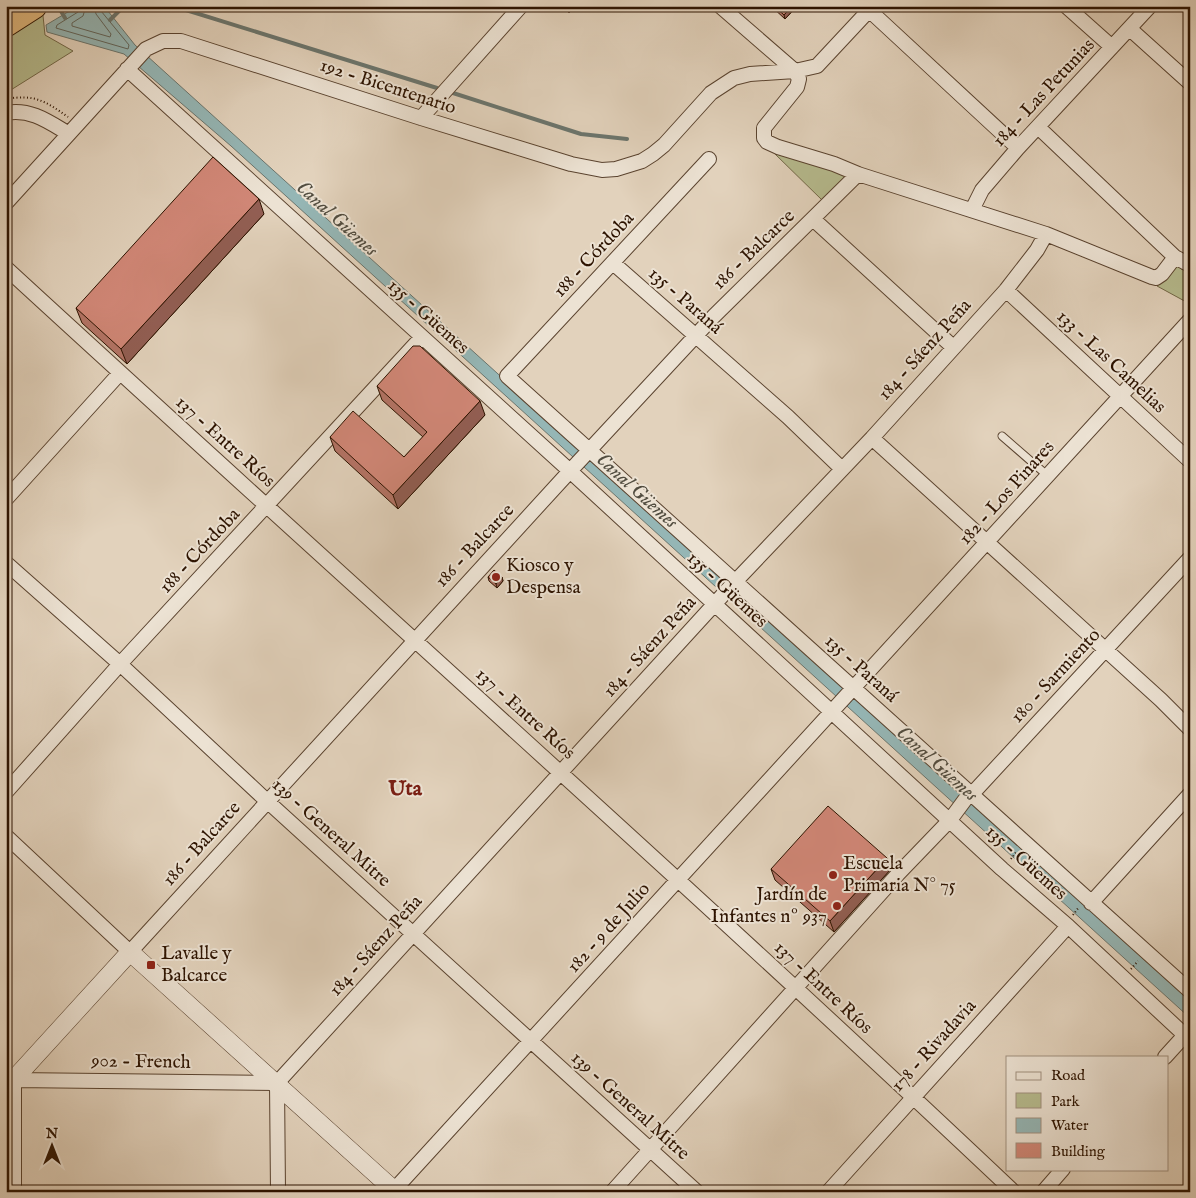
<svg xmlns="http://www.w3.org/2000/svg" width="1196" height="1198" font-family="'IM FELL English',serif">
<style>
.green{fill:#b6bb8e;stroke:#726747}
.water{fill:#95b6b5;stroke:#6b756d}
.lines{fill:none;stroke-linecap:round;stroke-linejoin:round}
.shore{stroke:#61645a;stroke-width:1}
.stream{stroke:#6b756d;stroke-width:4}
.service-casing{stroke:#5a432f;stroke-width:9}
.minor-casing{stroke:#5a432f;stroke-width:16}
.tertiary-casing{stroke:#5a432f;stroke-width:19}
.motorway-casing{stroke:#2d1300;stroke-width:27}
.path{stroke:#2d1300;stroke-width:2;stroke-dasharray:1 2.5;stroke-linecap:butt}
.service{stroke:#ece2d3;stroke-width:7}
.minor{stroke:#ece2d3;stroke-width:14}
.tertiary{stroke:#ece2d3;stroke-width:18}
.motorway{stroke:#e1b97e;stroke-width:25}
.wall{fill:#b47466;stroke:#2d1300}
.shaded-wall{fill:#925e53;stroke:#2d1300}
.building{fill:#d18777;stroke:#2d1300}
.poi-dot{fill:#8f2418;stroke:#ece2d3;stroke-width:2}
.labels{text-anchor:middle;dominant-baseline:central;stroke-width:4;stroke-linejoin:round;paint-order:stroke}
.street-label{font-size:19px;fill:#2d1300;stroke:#ece2d3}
.poi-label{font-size:19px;fill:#2d1300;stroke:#ece2d3;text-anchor:start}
.water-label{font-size:20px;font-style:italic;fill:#514c3f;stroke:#ece2d3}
.quarter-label{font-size:21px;font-weight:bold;fill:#7a1f14;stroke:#ece2d3}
</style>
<rect width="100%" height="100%" fill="#e2d2bc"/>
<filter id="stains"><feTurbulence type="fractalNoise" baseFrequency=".004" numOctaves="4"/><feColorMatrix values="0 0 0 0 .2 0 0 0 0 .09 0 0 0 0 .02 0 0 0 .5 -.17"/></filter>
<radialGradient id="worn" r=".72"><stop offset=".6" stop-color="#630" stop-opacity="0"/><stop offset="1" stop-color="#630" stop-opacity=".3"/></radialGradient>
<path class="green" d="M6 6H42L45 35 73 51 6 93Z
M774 153 850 175 822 200Z
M1173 261 1181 269 1190 272V304L1157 286Z"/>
<path class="water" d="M78 6H104L135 45 1190 1001V1018L231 146 124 54 47 32 46 25Z"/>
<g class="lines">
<path class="shore" d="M80 6 78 12 57 25 56 28 128 49 129 45 101 11 100 6
M86 6 83 16 72 23V26L110 37 111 34 96 14 94 6"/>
<path class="stream" d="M58 6 65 18
M173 6 437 88
M110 20 124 6
M453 93 581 134 627 139"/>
<defs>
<path id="service" d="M1002 436 1048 476"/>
<path id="minor" d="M720 6 795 71 799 79 797 87 764 128V138L767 142 778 147 834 164 858 174 1046 234 1152 277 1156 278 1162 274 1175 257
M1066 6 1112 47
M869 10 1018 148
M1130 29 1190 83
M127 69 570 471 1002 869 1068 926 1190 1040
M6 113C30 108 49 122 69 134
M421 118 521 6
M1038 127 1175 257 1190 265
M709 159 507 376 1190 991
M6 203 146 49 163 41H181L421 118 571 164 602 170 616 169 642 161 653 154 664 145 711 93 734 78 750 74 795 71 817 66 873 6
M972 210 982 190 1018 148 1150 6
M813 219 953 347
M613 263 788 417 842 469
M6 268C342 577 683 879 1014 1192
M1006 290 1190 461
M872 438 1161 700 1190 729
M6 499 120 373
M6 563 120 664 267 801 697 1192
M6 792 120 664 422 337
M6 836 130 952 570 471 714 316 858 174
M1091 903 1190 794
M1165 1057 1185 1035
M6 1073 14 1080 277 1083
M14 1080V1192
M277 1083 731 586 872 438 1006 290 1037 250 1046 234
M277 1083 278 1192
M394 1190 1190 320
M612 1192 898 874 950 820 967 797 972 794 1190 558
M828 1192 1068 926
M1043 1192 1063 1169"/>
<path id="tertiary" d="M6 1088 130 952 396 1192"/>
<path id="motorway" d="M6 24 34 6"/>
</defs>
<use href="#service" class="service-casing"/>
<use href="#minor" class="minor-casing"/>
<use href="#tertiary" class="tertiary-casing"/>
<use href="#motorway" class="motorway-casing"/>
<path class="path" d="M6 99C35 94 45 101 68 117
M1011 859 1017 851
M1073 915 1079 907
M1131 969 1138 961"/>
<use href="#service" class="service"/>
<use href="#minor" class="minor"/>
<use href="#tertiary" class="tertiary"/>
<use href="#motorway" class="motorway"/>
</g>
<path class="wall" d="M562 6H575L569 13Z
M771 6H797L785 19Z
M264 214 127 364 82 323 76 308Z
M377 386 485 415 398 509 335 451 330 437 404 457 423 437 382 400Z
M488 577H502L503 581 497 588 489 581Z
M771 869H891L834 932 775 880Z"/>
<path class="shaded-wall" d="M570 6H575L569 13 567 9Z
M792 6H797L785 19 784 15Z
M259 199 264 214 127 364 121 349Z
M480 401 485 415 398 509 393 495Z
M502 577 503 581 497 588 496 584Z
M887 858 891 869 834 932 830 921Z"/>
<path class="building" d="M774 6H792L784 15Z
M213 157 259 199 121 349 76 308Z
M413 346H420L480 401 393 495 330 437 353 411 404 457 427 432 377 386Z
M494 570 502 577 496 584 488 577Z
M828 806 887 858 830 921 771 869Z"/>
<g class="poi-dot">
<circle cx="496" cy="577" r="5"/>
<circle cx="833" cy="875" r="5"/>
<circle cx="837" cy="906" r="5"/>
<rect x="146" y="960" width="10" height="10" rx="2.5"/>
</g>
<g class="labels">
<g class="street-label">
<text transform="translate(388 87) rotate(18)">192 - Bicentenario</text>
<text transform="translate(1044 93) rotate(-47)">184 - Las Petunias</text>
<text transform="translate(754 250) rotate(-44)">186 - Balcarce</text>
<text transform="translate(594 255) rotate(-47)">188 - Córdoba</text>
<text transform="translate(685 301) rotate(41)">135 - Paraná</text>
<text transform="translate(428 317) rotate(42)">135 - Güemes</text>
<text transform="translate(925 350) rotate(-48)">184 - Sáenz Peña</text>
<text transform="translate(1111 362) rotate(43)">133 - Las Camelias</text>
<text transform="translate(225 442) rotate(42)">137 - Entre Ríos</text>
<text transform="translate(1007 493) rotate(-48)">182 - Los Pinares</text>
<text transform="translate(475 546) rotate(-47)">186 - Balcarce</text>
<text transform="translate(200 551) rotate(-47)">188 - Córdoba</text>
<text transform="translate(727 590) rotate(43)">135 - Güemes</text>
<text transform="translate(650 647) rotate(-48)">184 - Sáenz Peña</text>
<text transform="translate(861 669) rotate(42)">135 - Paraná</text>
<text transform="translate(1056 676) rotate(-47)">180 - Sarmiento</text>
<text transform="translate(525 714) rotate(42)">137 - Entre Ríos</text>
<text transform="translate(331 833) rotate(42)">139 - General Mitre</text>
<text transform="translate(202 844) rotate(-48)">186 - Balcarce</text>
<text transform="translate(1026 863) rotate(42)">135 - Güemes</text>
<text transform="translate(609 928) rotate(-48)">182 - 9 de Julio</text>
<text transform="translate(376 946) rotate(-48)">184 - Sáenz Peña</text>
<text transform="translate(823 988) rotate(43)">137 - Entre Ríos</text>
<text transform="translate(934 1046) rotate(-48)">178 - Rivadavia</text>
<text transform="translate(141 1062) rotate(1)">902 - French</text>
<text transform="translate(630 1106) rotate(42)">139 - General Mitre</text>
</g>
<g class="poi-label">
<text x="506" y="566">Kiosco y<tspan x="506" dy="22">Despensa</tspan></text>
<text x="843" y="864">Escuela<tspan x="843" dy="22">Primaria N° 75</tspan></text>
<text x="827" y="895" text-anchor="end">Jardín de<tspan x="827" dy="22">Infantes nº 937</tspan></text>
<text x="161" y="954">Lavalle y<tspan x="161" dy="22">Balcarce</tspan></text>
</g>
<g class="water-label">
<text transform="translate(337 219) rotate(42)">Canal Güemes</text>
<text transform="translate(637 491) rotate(42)">Canal Güemes</text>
<text transform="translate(937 764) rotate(42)">Canal Güemes</text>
</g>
<g class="quarter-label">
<text x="405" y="789">Uta</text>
</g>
</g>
<rect width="1196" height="1198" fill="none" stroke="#e2d2bc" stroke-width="25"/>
<rect x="8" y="8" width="1181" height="1183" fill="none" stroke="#2d1300" stroke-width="2.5"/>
<rect x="12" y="12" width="1171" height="1173" fill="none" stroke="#2d1300"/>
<rect x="1006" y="1056" width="162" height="115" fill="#ece2d3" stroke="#a08f7f"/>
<rect x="1016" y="1072" width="25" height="8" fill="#ece2d3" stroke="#a08f7f"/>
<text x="1051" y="1080" font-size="15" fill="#2d1300">Road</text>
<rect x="1016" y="1093" width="25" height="15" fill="#b6bb8e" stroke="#a08f7f"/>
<text x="1051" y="1106" font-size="15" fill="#2d1300">Park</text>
<rect x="1016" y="1118" width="25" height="15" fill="#95b6b5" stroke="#a08f7f"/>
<text x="1051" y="1130" font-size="15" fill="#2d1300">Water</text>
<rect x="1016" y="1143" width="25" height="15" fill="#d18777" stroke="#a08f7f"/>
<text x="1051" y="1156" font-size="15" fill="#2d1300">Building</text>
<g transform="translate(52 1146)" stroke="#ece2d3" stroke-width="4" paint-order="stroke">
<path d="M0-4L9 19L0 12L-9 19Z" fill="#2d1300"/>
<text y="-8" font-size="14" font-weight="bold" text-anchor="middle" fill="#2d1300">N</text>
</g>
<rect width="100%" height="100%" filter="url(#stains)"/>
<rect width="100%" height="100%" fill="url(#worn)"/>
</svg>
